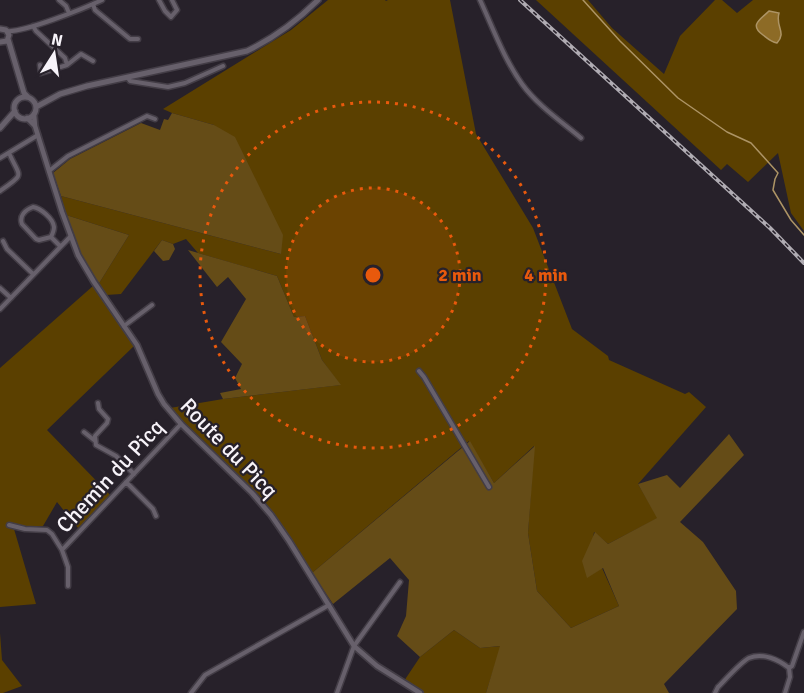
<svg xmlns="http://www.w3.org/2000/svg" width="804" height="693" font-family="Signika,sans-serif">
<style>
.green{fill:#5b4000}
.forest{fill:#654c17}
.water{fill:#8d6b26;stroke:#ad9465;stroke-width:1.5}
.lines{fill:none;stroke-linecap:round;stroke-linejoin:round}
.stream{stroke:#ad9465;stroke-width:1.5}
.minor-casing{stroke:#433d46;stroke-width:7}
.tertiary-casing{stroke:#433d46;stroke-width:8}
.secondary-casing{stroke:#433d46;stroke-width:8}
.minor{stroke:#67606b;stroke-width:4}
.tertiary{stroke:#67606b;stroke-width:4.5}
.secondary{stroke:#67606b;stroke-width:5}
.rail-casing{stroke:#b0acb3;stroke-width:4}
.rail{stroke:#27212a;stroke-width:1.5;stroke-dasharray:4.5;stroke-linecap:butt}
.ring{fill:none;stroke:#e8590c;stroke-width:3;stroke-dasharray:3 6}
.labels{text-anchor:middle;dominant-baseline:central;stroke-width:4.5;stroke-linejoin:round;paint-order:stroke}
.street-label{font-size:22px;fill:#f7f3f9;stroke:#27212a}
.centre{fill:#e8590c;stroke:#27212a;stroke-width:3}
.ring-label{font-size:18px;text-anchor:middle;font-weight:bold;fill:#e8590c;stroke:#27212a;stroke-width:4.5;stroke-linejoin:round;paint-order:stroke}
</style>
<rect width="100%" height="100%" fill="#27212a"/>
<path class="green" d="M328 0H385L386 1 388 0H450L476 134 533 228 572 329 608 356 609 360 685 394 689 392 706 407 638 484 658 518 608 544 594 532 587 577 602 568 619 606 571 628 537 591 528 533 534 446 494 483 469 441 312 573 264 500 170 408 223 399 340 385 322 360 305 316 294 317 277 276 198 253 186 239 173 244 162 240 121 294 106 295 98 285 129 235 66 215 61 196 281 254 214 125 172 113 163 109 291 30Z
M536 0H588L612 28 664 74 680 36 715 0H722L737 13 753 0H804V231L791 213 778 153 748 182 727 164 721 170Z
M93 286 134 346 47 430 114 499 108 505 78 528 57 502 43 526 14 529 36 604 0 607V368Z
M454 630 480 648 501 646 486 693H421L404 681 420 657Z
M0 633 2 660 22 686 3 693H0Z"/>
<path class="forest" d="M172 113 214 125 235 137 283 235 281 254 61 196 53 173 70 159 141 123 160 130 164 119 168 120Z
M66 215 129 235 98 285 81 255Z
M162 240 173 244 175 249 169 260 163 261 154 251Z
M188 250 277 276 294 317 305 316 322 360 341 385 223 399 220 393 241 389 235 378 242 364 221 342 246 299 228 277 217 287Z
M729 434 744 455 680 522 703 542 736 591 737 609 664 684 669 693H486L500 646 480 648 454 630 420 657 397 636 406 616 409 580 390 558 333 604 312 573 470 441 494 483 535 446 528 533 537 591 571 628 619 606 603 568 587 578 582 561 595 532 608 544 657 518 638 484 667 475 680 488Z"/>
<path class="water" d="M769 11 779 13C775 27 787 32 777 43 771 42 768 39 763 35 749 25 760 20 769 11Z"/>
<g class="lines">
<path class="stream" d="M583 0 620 41 678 98 727 132 751 143 778 173 775 179 773 190 791 220 804 235"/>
<defs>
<path id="minor" d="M59 0 66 6 69 13
M159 0 165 11 171 17 177 10 172 0
M480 0C493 28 504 59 522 84 537 105 562 122 581 138
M93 4 95 10 130 39H138
M33 26 36 31 65 58 67 65
M7 31C23 33 85 8 102 0
M40 65 41 73 67 65 81 54 93 61
M128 78 130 81 168 87 185 83 223 66
M0 158 38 135
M49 171 68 156 147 116 155 119
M0 191C26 173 20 178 9 153
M33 207C40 208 53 218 54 227 54 231 53 233 51 237L39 240 36 239 22 224C19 216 25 210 33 207Z
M51 237 60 246
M3 241 7 249 33 274
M0 288 11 298
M0 309 71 236
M124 326 152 305
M419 371 424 377 489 487
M98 403 99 409 108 419 107 423 95 436 96 445 116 456 134 474
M84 432 94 440
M126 482 153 509 156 516
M9 525 25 529 47 530 52 534 62 550 68 567V586
M62 550 181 424
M191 693 205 675 329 605
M337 693 354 646 400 582
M715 693 718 687C725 680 742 661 749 658 763 652 779 660 789 668
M785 693 790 677 789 668 792 666 804 632"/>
<path id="tertiary" d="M34 114 35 126 49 171 62 212 78 255 94 282 137 345 158 394 164 404 181 424 252 493 271 515 289 541 354 646 377 666 420 693
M27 118 35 126"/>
<path id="secondary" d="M0 29 6 30 9 35 7 41 0 42
M8 39 24 93 28 97
M14 108a11 11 0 1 1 22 0a11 11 0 1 1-22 0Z
M36 107 60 94 87 86 247 51C274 38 297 21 318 0
M0 128 15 111"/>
</defs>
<use href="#minor" class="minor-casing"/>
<use href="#tertiary" class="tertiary-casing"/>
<use href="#secondary" class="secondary-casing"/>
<use href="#minor" class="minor"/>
<use href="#tertiary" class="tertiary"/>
<use href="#secondary" class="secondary"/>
<defs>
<path id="rail" d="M520 0 770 228 804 263"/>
</defs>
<use href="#rail" class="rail-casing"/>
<use href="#rail" class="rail"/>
</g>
<circle cx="373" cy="275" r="87" fill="#e8590c" fill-opacity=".12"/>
<g class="ring">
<circle cx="373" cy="275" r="87"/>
<circle cx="373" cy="275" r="173"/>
</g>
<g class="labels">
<g class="street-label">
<text transform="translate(229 448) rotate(46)">Route du Picq</text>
<text transform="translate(110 476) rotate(-47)">Chemin du Picq</text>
</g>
</g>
<circle cx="373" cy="275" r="9" class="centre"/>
<g class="ring-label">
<text x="460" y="281">2 min</text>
<text x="546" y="281">4 min</text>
</g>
<g transform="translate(54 54) rotate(12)" stroke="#27212a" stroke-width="4.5" paint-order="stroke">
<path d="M0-4.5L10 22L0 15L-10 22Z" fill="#f7f3f9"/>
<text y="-9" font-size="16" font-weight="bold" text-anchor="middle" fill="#f7f3f9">N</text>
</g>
</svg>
